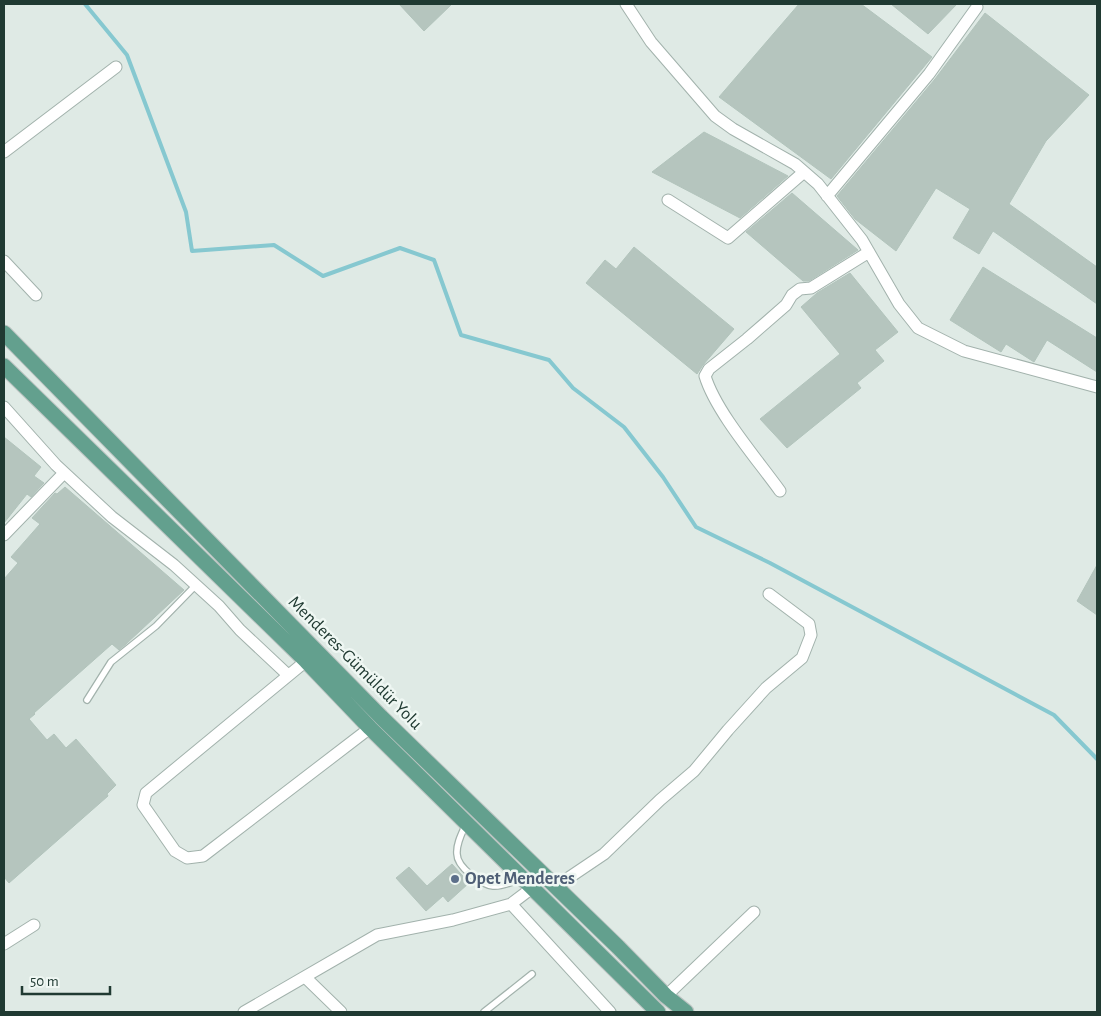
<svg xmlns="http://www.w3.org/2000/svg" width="1101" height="1016" font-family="'Alegreya Sans',sans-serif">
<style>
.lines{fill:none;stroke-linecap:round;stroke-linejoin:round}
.stream{stroke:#86c8d0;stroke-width:4}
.building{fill:#b5c5be;stroke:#b2c4bc}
.lane-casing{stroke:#a2b2ac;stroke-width:8}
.street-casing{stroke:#a2b2ac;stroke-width:13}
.primary-casing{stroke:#bcc4c2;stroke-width:17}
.lane{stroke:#fff;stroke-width:5.5}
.street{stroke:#fff;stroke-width:11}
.primary{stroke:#63a08e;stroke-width:15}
.service-dot{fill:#5c6f8a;stroke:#eff7f3;stroke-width:2}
.labels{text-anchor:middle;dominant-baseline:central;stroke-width:5;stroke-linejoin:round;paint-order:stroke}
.street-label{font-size:18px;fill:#203a32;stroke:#eff7f3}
.service-label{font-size:18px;font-weight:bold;fill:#4e5e75;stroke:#eff7f3;text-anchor:start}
</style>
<rect width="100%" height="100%" fill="#dfeae5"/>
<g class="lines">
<path class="stream" d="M85 4 127 55 186 212 192 251 274 245 323 276 400 248 434 260 461 335 549 360 573 388 624 427 663 477 696 527 770 563 1054 715 1097 759"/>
</g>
<path class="building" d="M399 4H452L424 31Z
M799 4H861L932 57 831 179 719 97Z
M891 4H957L928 34Z
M985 13 1089 95 1046 141 1009 204 1097 267V304L993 231 979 254 953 238 970 209 936 188 896 251 855 219 837 196 935 79Z
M704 132 788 176 740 218 652 172Z
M792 193 858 250 809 281H803L746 232Z
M634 247 734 329 703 365 697 374 586 283 605 260 616 269Z
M983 267 1097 338V372L1047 340 1034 362 1006 344 1001 352 950 320Z
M850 273 898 332 875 350 884 361 857 383 861 388 787 448 760 419 840 354 801 307 817 293Z
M4 437 41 467 34 476 44 483 31 497 27 494 4 523Z
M65 487 184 590 126 644 119 650 112 644 34 713 35 714 29 719 47 740 54 734 66 748 76 739 116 785 107 794 108 796 9 883 4 877V579L18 563 11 557 40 524 32 518 55 493 57 494Z
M1097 565V615L1077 601Z
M452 864 469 883 448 902 443 896 426 911 396 878 409 867 427 886Z"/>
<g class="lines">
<defs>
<path id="lane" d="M87 700 111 662 156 626 196 585
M466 824C462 833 456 844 457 854 457 867 481 885 493 886 502 887 512 882 520 879
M484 1012 532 974"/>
<path id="street" d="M626 4 651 42 715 116 733 129 795 164 818 184 862 240 899 304 918 328 964 351 1097 387
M4 152 116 67
M827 196 929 74 977 7
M668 200 728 238 804 172
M4 261 36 295
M4 407 56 465 112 517 174 565 219 606 240 630 288 675
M780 491C757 459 716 412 705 376L709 369 747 339 786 305 792 295 800 289 811 288 869 252
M4 535 64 473
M306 661 146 793 143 805 175 851 187 858 203 856 370 728
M555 887 604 854 660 800 694 771 728 730 766 688 802 658 811 635 809 624 769 594
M511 904 610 1012
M4 944 34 925
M305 977 341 1012
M666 996 754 912
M244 1012 377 935 453 920 511 904 532 888"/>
<path id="primary" d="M4 333 381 717 618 947 666 996 686 1012
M4 366 306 661 370 728 658 1012"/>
</defs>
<use href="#lane" class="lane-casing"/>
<use href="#street" class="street-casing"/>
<use href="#primary" class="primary-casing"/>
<use href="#lane" class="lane"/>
<use href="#street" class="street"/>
<use href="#primary" class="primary"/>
</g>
<circle class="service-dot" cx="455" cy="879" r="5"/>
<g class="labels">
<g class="street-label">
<text transform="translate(355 663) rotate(45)">Menderes-Gümüldür Yolu</text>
</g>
<g class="service-label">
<text x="465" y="879">Opet Menderes</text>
</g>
</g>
<rect width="1101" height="1016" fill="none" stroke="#203a32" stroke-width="10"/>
<path d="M22 986v8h88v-8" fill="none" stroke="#203a32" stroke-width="2.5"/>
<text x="30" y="986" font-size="15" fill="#203a32" stroke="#eff7f3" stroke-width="4" paint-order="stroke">50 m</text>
</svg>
